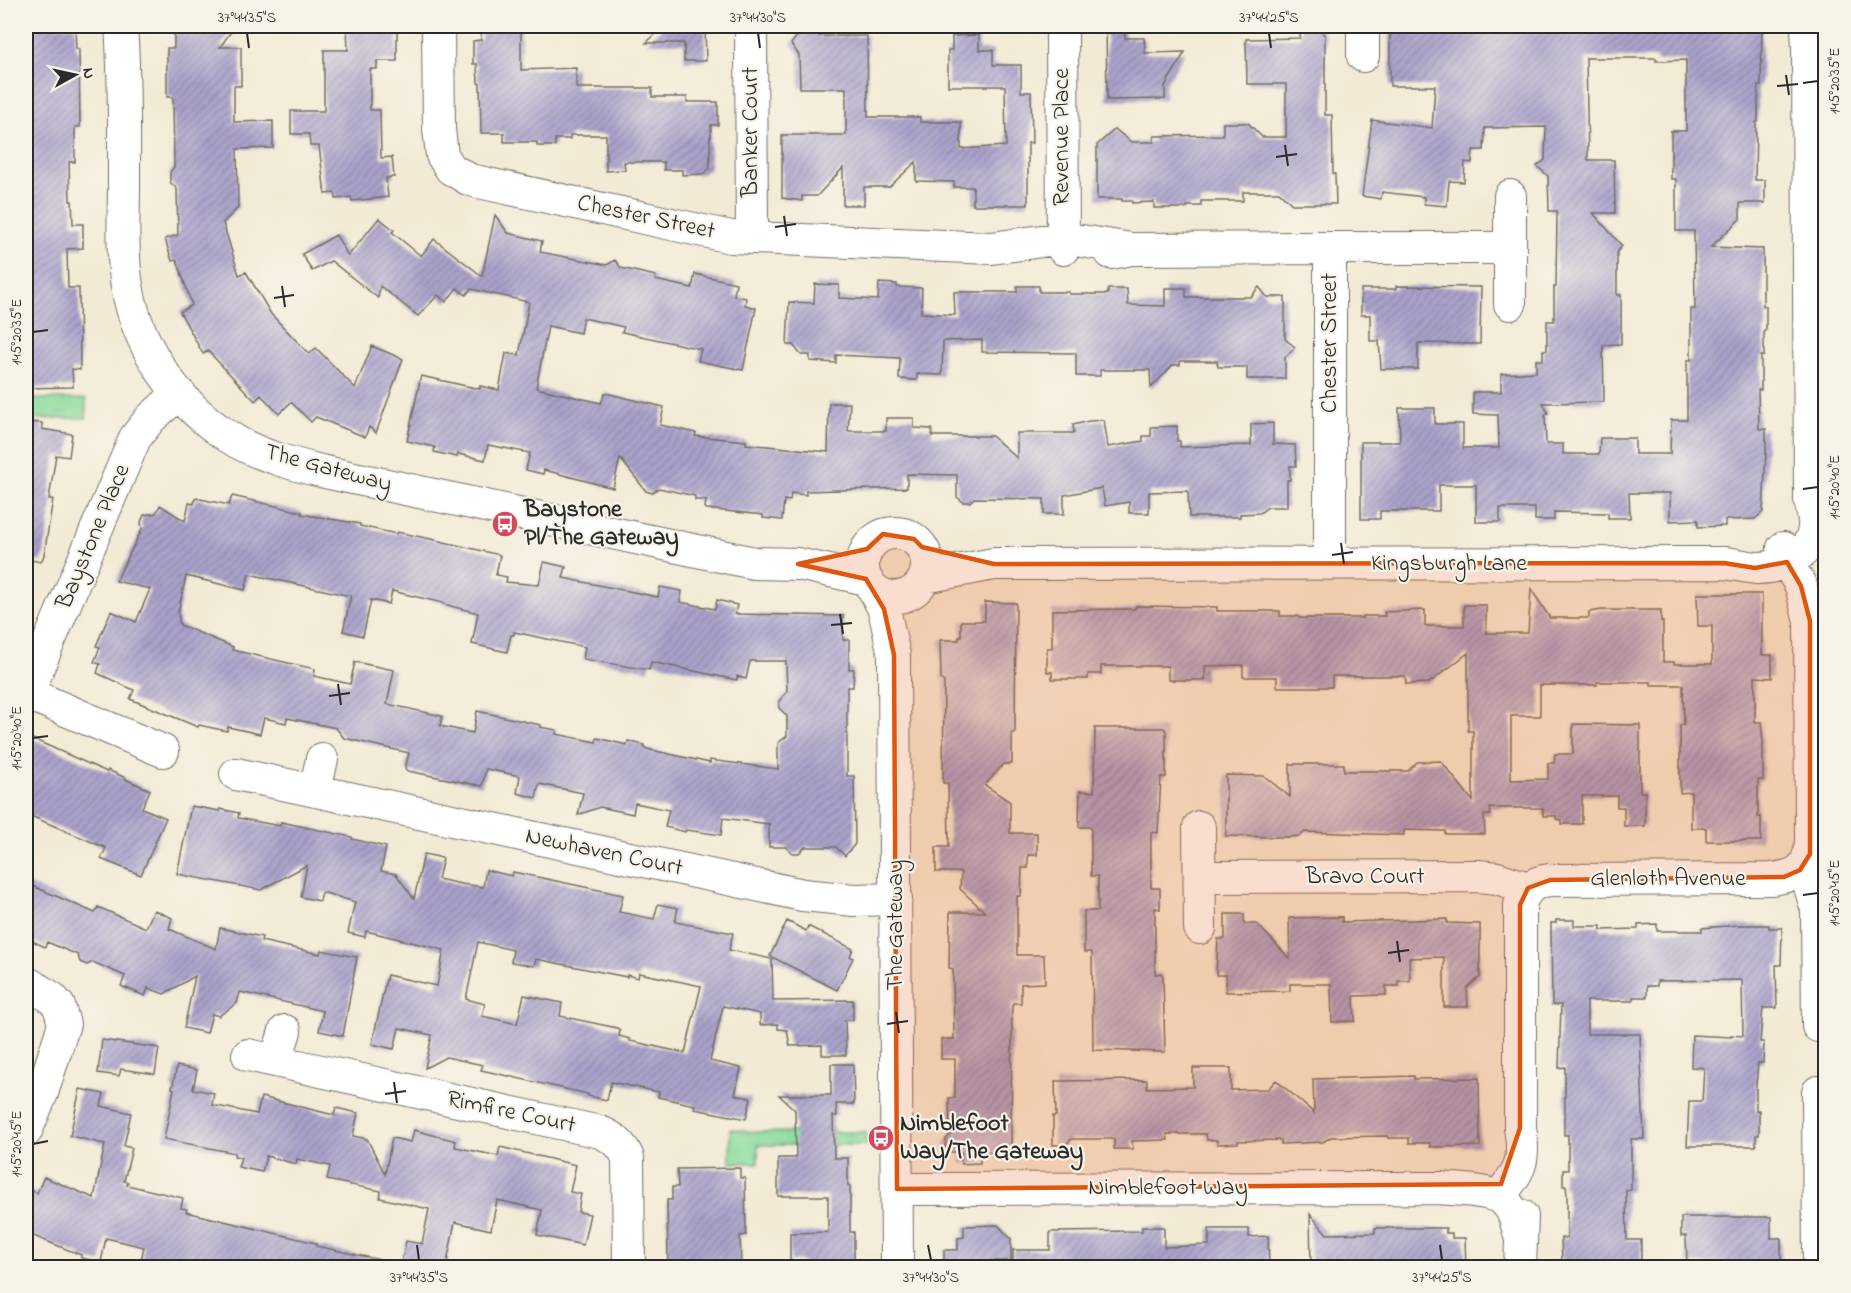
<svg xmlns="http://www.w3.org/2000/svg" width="1851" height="1293" font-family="'Indie Flower',sans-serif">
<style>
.park{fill:url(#park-tufts);stroke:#588263;stroke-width:1.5}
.building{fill:url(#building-hatch);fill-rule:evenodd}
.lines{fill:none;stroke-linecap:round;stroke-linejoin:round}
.minor-casing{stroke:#716e66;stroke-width:34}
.minor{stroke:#fff;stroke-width:32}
.marked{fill:#df570e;fill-opacity:0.2;stroke:#df570e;stroke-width:4.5;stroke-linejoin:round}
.ticks{fill:none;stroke:#2b2b2b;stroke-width:2}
.labels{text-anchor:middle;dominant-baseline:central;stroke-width:4.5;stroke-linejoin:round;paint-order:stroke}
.street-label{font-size:24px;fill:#2b2b2b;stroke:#f7f3e8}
.poi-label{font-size:24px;font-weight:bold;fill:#2b2b2b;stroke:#f7f3e8;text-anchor:start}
.neatline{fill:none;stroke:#2b2b2b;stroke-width:2}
.ticks-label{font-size:15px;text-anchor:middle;fill:#2b2b2b}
</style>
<defs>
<pattern id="park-tufts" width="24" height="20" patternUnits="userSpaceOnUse" patternTransform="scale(1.5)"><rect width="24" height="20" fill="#86da9b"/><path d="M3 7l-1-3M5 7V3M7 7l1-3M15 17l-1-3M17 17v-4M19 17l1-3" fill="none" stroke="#74bb86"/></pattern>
<pattern id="building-hatch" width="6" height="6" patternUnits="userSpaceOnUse" patternTransform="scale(1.5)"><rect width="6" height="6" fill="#aba2cb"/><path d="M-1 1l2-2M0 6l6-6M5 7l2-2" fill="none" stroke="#8b84a5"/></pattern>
</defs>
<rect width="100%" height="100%" fill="#f7f3e8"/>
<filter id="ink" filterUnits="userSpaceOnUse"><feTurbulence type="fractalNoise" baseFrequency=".0167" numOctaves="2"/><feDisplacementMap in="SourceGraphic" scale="12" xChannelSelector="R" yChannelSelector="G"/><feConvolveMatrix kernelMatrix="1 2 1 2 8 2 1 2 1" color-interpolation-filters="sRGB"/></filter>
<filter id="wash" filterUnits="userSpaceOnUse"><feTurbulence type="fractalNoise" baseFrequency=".008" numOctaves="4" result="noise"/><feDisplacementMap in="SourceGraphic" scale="24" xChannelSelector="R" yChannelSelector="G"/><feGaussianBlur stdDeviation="1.35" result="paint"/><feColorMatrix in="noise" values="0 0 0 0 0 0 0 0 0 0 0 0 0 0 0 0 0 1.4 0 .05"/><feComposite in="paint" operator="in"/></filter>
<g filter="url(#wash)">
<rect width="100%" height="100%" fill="#f2ead4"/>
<path class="park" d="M26 399H86V418L26 419Z
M730 1129 758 1132H866V1145H758V1163H730Z"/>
<g id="blocks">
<path class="building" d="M26 26H75L76 49H79L80 127H75V162H69L70 201H72L73 224H83V248L67 249 68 288H79L80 370 72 369 73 387 26 388Z
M174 26H235L220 47H241V86H234V122L273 121V148L237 149 238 208 223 223 239 275 246 272 271 314 309 354 316 348 355 388 372 346 403 359 376 433 369 427 365 437 316 417 311 422 291 402 279 414 261 395 255 401 208 351 203 354 180 312 192 305 177 260 172 261 165 239 178 235 177 189 170 182V172L174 167 173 97H167V48H174Z
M347 26H397V61H377V69H370V110H380L381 158 392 157 394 177 386 178 388 197 352 201 351 197 336 199 335 193 325 194 319 146H310L309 134H291V111H324V50H348Z
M481 26H521V70L576 68V88H652V97H687V102H718V125H711V137H710V168L703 174 682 175V170H664V162H624L625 170 606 171V135H570V139H555V146H537V142H504V133H481L480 84 478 83 477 64H473V41L481 40Z
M664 26H705L706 61H684V43H646Z
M797 26H819V36H867L868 117H920V122H961V149L1006 146 1005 86H948V50H952V36L979 35V50H993V65H1021V92H1031L1032 143H1028V205H973V187H954V182L916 181V162L889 187H864V205H843V168L817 196H802V201L782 198V135H846V88H800L799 55 791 44 797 36Z
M1106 26H1125V38H1144L1145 53 1185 52 1165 86V99L1107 100Z
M1301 26H1323V34H1325V115H1332L1333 174H1335L1336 204H1292L1279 192H1243V201H1201V206H1187V208H1154V202L1132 203V201H1122V199H1097V145L1115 129 1131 142H1154V136L1223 135V123H1248L1262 137H1286V84H1247L1246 39 1300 38Z
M1390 26H1762L1761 86H1758V122H1756L1755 180H1765V203H1740V219L1711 247 1763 249V306H1766V330H1764V356H1761V390H1758L1759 429H1766V452L1763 512 1755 519 1725 520V526L1698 527V520L1670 521V493H1629L1630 518H1608V513L1554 512V520H1535V508H1500V522H1476V485H1439V511H1380V519H1361V442H1400L1399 408H1435V424H1463V448H1499L1498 415 1473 414V392H1501V374L1536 372V360H1543V350H1547V321H1554V287H1556L1557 211H1549L1548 176 1537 166 1545 160 1546 127 1485 128 1484 150H1473L1472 163 1465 162 1464 182 1449 181 1447 206 1424 204V197L1382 192 1381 199 1362 196 1372 120 1432 128 1435 86H1390ZM1586 58H1656V61L1686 60V131H1671V179H1676V231H1694L1695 309H1691V360H1687V420H1671L1670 454H1635V438H1600L1599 454H1563V444H1546L1545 414 1548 413 1543 403 1604 402 1603 345 1621 344V295H1617V252L1622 246 1593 213H1615L1614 160H1588Z
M495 215 508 233 542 241 540 252 607 265 615 260 621 268 656 276 655 280 692 288 695 274 736 283 734 296 746 298 745 305 756 308 743 370 698 361 701 349 622 332 624 327 583 318 580 333 548 326 536 388 601 403 605 393 664 407 660 425 696 433 695 436 746 441V444L828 452 829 403H850L848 431H886V418H914V428L932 429V436H992L1017 458V433H1074L1073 425 1089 421 1104 420 1108 447 1143 441V436H1151V427L1177 426V441H1180V447L1251 445V424L1273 423V444L1295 445 1296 466H1290V480H1287V507H1268L1260 513 1240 514V517H1189L1188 491 1149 492V513H1129V502L1105 506 1102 488 1064 495V514H1044V499L974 498 970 502H963L957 497V475L907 474V488L806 491V495L791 493 790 501 784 500 782 520 763 518V515L707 509 705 508 706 500H695V496L659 488 652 493 646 491 620 458 613 488 544 470 543 474 526 470 530 453 488 445 485 460 458 454 457 457 434 452 435 447 407 441 421 376 480 389V386L499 390 506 353 519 355 529 302 471 289 466 295 457 288 446 302 438 295 418 316 380 286 378 298 331 261 312 271 302 254 336 235 348 256 379 218 394 230 392 232 421 256 434 239 482 276Z
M879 283 897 284V287L922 288 921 313 955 315 954 292H1017V286H1039V292H1069V294H1108V289H1127L1128 305 1165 306V288H1186V297H1251L1259 287 1267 297H1285V339L1295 347 1285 357V379H1247V367H1218L1217 361H1180V365H1173L1151 388 1150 370H1100V376H1076V353L982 352V340L943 341 942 375 917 374V380L899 379 900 358 836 355V363L810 361V355H801L793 345H787L789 302 814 303 815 284 839 285V298L878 300Z
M1396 286 1481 287 1480 344 1418 343V369H1381L1379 341H1370V315H1361V289H1396Z
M26 422 42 423V429L72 434 69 457 56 455 49 499H53L44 555 41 562 26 559Z
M232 496 302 512 301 514 360 524V526L396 534 397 532 431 539 500 555 496 575 507 577 506 582 539 585 544 562 566 567 563 578 658 597 660 587 682 591 680 602 715 609 717 600 737 605 735 614 843 616V640H849V669H854L853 687H847V776H854L855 844 845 856 836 847H805L799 853H792L786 847H769V824L723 818 721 835 686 830 685 832 665 827 669 810 635 803 633 814 600 807 578 815 583 793 539 784 536 798 517 793 520 776 486 769 482 786 408 771 405 769 409 753 344 738 336 728 287 718 286 723 264 718 260 734 228 727 227 731 199 725 198 727 130 699 134 690 97 673 100 664 94 662 100 647 96 646 111 611 136 622 150 589 116 581 142 529 141 522 144 515 156 513 160 505 185 521 189 503 194 504 195 498 229 505ZM249 574 351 596 343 631 363 636 371 600 389 604 392 591 443 603V604L478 613 472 644 507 652 511 635H514V632L585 647 583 659 649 670 651 662 737 680V676L746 679 750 661H786L787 692 779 701V708L787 716V736L778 743V769L710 760V763L647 749 644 747V745L628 741 627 745 597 738 596 742 556 734 557 730 540 727 541 725 477 711 473 733 440 726 442 716 387 704 394 670 355 662 350 684 314 676 315 669 232 650 233 647 180 625 178 613 186 576 245 590Z
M1531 589 1550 618H1589V612L1602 610H1661V622H1663V662H1674V664H1712V626H1698L1697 594H1762V655H1772V678L1755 677V722H1761L1763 742V780H1758V817H1761V841H1706V828H1691V792L1680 793V725L1684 724 1683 685H1651V682H1597V685H1540V716H1511V780L1548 779V763H1554L1555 754H1573V724L1640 725V792H1645V826H1624V807H1617V796H1582V824H1562V820L1556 819V816H1543V808H1490L1491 815H1484L1485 834H1445V831L1404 830V835L1305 832 1300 836 1285 837 1226 836V775L1264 776 1290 797V764H1344V771H1408L1417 762 1441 761 1473 801V731H1468V653L1429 683 1406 684 1405 676H1332V687H1277V677H1243V665L1205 666V680H1168V666H1101V674H1088V679H1052V672H1047V648H1052V610L1135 609 1136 606 1217 607V611H1280V616H1297L1300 618H1363V616H1385L1384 612 1425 610V626H1464V605H1486V633H1528Z
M985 602 1016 603 1015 733H1012V764H1004L985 785 1010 802V833H1037V855H1028V868H1022L1021 896H1017V955H1044L1045 983 1021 984V1003H1013L1012 1006 1011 1152H980V1163L961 1164V1152H950L945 1147 946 1139 950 1135 949 1098H955V1059H941V1039H954L953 969 949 968 950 912H985L960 889 961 872H936V847H949L948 783H943L944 682 941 679 940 640H959V637H961V621H985Z
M1095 728H1164L1166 731V777H1161L1158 833 1151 832V888H1160V909L1155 908V974L1161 973 1163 976 1165 1052 1093 1050 1092 952H1084V911H1098V876H1091V827H1079L1080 791 1094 792Z
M26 736 107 772 108 770 126 778 125 779 150 790 142 808 166 818 141 875 101 859 106 848 26 814Z
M191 806 220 811V809L239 813 238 818 280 826 281 822 352 837V839L386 847 381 871 396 874 414 899 424 854 443 858 438 879 461 884 483 887 486 870 512 876 513 872 623 895 619 912 654 919 658 904 678 908 675 922 733 933 729 950 772 959 773 1001 853 1000V1020H845L846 1055H822V1045L790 1046 787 1030 778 1029V1024L760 1025V1014L723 1006 710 1061 741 1068 735 1095 751 1098 746 1119 694 1109 695 1105 658 1097 659 1092 611 1082 607 1100 588 1096V1094L481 1070 483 1065 446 1057 425 1068 432 1035 399 1028 394 1049 372 1044 387 975 437 986 444 950 366 931 365 937 348 933 355 902 322 892 320 901 301 897 307 865 261 890 177 874ZM478 942 513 950 511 962 534 966 536 959 627 977V975L638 978 639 973 701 986 685 1053 630 1041V1039L619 1036 620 1030 617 1028 560 1016 562 1003 524 995 517 1024 482 1016 485 1004 466 999Z
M26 883 95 913 98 907 146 928 154 910 172 918 169 929 216 949 220 928 262 937 261 941 320 954 321 950 357 957 343 1036 319 1031 323 1011 240 992 237 1003 219 1016 212 1014 207 1033 184 1028 195 976 164 994 148 988 145 996 121 986 125 976 93 962 87 965 80 962 78 955 47 942 45 947 26 938Z
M1225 914H1244V924H1257L1290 959 1289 918 1342 917V922L1447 919V923L1480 924V977L1467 988 1468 1007H1444V957L1409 958 1410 981H1398V986H1386V995L1354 996 1355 1021 1332 1022 1331 984H1290V991L1226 992V975H1216L1218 939H1225Z
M1556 920H1574V926H1601V930L1638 929V925L1657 924V931H1702V928L1739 925H1769V928H1782L1781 965H1776L1777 1008H1763L1760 1042H1764L1763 1063H1758L1756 1085V1111L1759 1110V1135H1756V1146H1687L1689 1101H1702L1704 1068 1691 1067 1692 1035 1731 1037V1035L1743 1036 1742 980 1657 981V986H1647V997H1633V1001H1587V1034H1640L1644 1139H1631V1190L1626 1191 1627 1240H1641V1268H1567V1261H1562L1561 1238H1567V1195L1566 1186H1563V1170H1568V1135H1564V1116H1565V1067L1559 1068 1561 1005H1552L1551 923H1556Z
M787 921 806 931 808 926 853 949 850 956 853 958 837 990 770 956Z
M102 1040 159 1048 155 1074 121 1069 119 1076 98 1073Z
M831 1064H853L854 1104H836L837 1116H833L834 1158H848V1186H850V1232H854V1268H802V1261H790V1233L828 1232V1196H778V1158H796L795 1110 779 1095H831Z
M177 1066 197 1070 193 1089 214 1093 212 1105 257 1114 261 1097 334 1115 336 1108 358 1113 353 1136 367 1139 385 1174 392 1138 411 1142 414 1130 456 1141 455 1147 498 1156 500 1147 576 1165 570 1192 581 1194 578 1212 590 1214 583 1245 537 1235 542 1210 497 1200 491 1230 455 1222 446 1268H400L406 1241 422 1244 429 1209 380 1198 381 1191 327 1180 330 1166 297 1159 296 1164 266 1156 262 1172 238 1167 241 1157 234 1156 235 1153 164 1139 174 1089 172 1088Z
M1193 1068H1231V1090L1268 1089 1276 1080 1314 1113 1313 1079 1414 1076V1079L1479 1078 1480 1146 1430 1147V1143H1409V1138H1388L1387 1136 1331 1137 1323 1142 1281 1144V1140L1238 1141V1143L1217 1144V1140H1207L1206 1134H1167L1168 1140 1132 1141 1133 1149H1114V1139H1072L1065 1145H1053V1116H1056L1055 1081 1147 1080V1088L1193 1087Z
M80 1089 104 1094 101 1106 131 1113 124 1146 132 1148 124 1181 128 1182 127 1185 183 1198 181 1208 187 1209 186 1212 316 1243V1246L381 1260 380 1268H139L144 1247 106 1238 101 1262 81 1258V1255L26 1233V1222L31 1209 26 1207 33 1191 37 1193 44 1177 94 1198 105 1144 70 1136Z
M740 1168V1178H745L746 1235 740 1236 741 1268H668L667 1200H672V1187H678L677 1169Z
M1310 1214 1327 1234 1375 1233V1228H1446V1233H1452V1238H1465L1466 1268H1311Z
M1681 1217H1771V1238H1781V1268H1752V1263L1687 1264 1686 1236H1681Z
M998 1225 1011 1239V1261H967V1268H944V1250H958V1238L964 1237V1226Z
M1142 1227H1164V1247L1209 1245V1229H1249V1237L1268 1236 1269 1268H1013V1250H1050V1232L1142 1231Z"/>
</g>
</g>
<g filter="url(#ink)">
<use href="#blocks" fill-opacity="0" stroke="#716e66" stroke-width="1.5"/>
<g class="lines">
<defs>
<path id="minor" d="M121 26C125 78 124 132 124 185 124 213 122 243 125 271 132 342 177 408 239 443 265 457 296 465 325 472L754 563 798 564 866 579
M438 26 439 129 442 155 451 169 470 180 731 237 992 248 1063 238 1131 249
M751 26 752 238
M1062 26 1063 249
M1363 26V56
M1510 196V304
M1330 248H1509
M1111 253 1131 249 1330 248V564
M863 565a32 32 0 1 1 64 0a32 32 0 1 1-64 0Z
M925 577 994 564 1724 563C1735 564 1746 567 1757 568 1780 568 1812 555 1814 528 1815 518 1812 509 1810 500L1808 50 1807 26
M873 588 884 609 894 655 897 1268
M26 693 163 751
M27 694 135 438 150 419 179 393
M236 774 803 895 854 900 896 899
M315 791 322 759
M1199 827 1200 928
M1800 870 1808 881 1817 909 1818 1026
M1200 877 1478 876 1497 878 1528 888
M26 982 52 998 59 1006 64 1024 42 1093 26 1131
M248 1055 600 1132C614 1138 622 1144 628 1158L629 1268
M276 1061 285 1031
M1818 1092 1819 1268
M897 1189 1440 1188C1458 1190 1497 1189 1508 1205 1515 1213 1517 1226 1520 1236
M1499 1196C1520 1171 1526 1161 1520 1128V905C1525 889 1533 882 1550 880L1771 879C1798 876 1809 869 1811 841L1810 621 1801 586 1787 562 1783 548
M1520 1268 1522 1216"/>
</defs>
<use href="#minor" class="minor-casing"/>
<use href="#minor" class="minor"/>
</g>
</g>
<path class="marked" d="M883 534 914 539 922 547 994 564 1724 563 1755 568 1787 562 1801 586 1810 621V854L1800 870 1784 877 1550 880 1528 888 1520 905V1128L1501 1184 897 1189 894 655 884 609 866 579 798 564 867 549Z"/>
<path class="ticks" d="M247 33 249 48M758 33 760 48M1269 33 1271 48M1786 75 1789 95M1803 83 1818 81M1777 86 1798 84M1285 145 1288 166M1276 157 1297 154M784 216 787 236M775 227 796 224M282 286 285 307M274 298 294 295M33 332 48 330M1803 489 1818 487M1341 543 1344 564M1332 555 1353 552M840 614 843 634M831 625 852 623M338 684 341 705M329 696 350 693M33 738 48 736M1803 895 1818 893M1397 941 1400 962M1388 953 1409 950M896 1012 899 1033M887 1024 908 1021M394 1082 397 1103M385 1094 406 1091M33 1144 48 1141M417 1245 419 1260M928 1245 931 1260M1440 1245 1442 1260"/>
<defs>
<symbol id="bus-disc" viewBox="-11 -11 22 22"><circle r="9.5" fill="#d1495b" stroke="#f7f3e8"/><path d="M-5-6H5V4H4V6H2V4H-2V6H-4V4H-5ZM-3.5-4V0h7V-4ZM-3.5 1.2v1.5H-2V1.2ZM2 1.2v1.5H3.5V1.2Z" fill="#fff"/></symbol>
</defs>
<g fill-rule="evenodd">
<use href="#bus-disc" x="490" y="509" width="30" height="30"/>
<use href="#bus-disc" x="866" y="1123" width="30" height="30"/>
</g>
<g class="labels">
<g class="street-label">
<text transform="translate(751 132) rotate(-90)">Banker Court</text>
<text transform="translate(1062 137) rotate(-90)">Revenue Place</text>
<text transform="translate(646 218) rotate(12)">Chester Street</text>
<text transform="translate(1330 343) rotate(-90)">Chester Street</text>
<text transform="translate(328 469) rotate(15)">The Gateway</text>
<text transform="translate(94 537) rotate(-67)">Baystone Place</text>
<text x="1449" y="564">Kingsburgh Lane</text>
<text transform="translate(604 853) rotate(12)">Newhaven Court</text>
<text x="1365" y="877">Bravo Court</text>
<text x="1668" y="879">Glenloth Avenue</text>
<text transform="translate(896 925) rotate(-90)">The Gateway</text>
<text transform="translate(511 1113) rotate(12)">Rimfire Court</text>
<text x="1168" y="1188">Nimblefoot Way</text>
</g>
<g class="poi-label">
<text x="524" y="510">Baystone<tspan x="524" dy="28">Pl/The Gateway</tspan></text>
<text x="900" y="1124">Nimblefoot<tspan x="900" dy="28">Way/The Gateway</tspan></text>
</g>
</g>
<rect width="1851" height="1293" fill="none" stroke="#f7f3e8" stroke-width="66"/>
<g transform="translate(75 75) rotate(82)" stroke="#f7f3e8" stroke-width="4.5" paint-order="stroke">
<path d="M0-4.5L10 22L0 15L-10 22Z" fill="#2b2b2b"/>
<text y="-9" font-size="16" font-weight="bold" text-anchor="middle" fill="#2b2b2b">N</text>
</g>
<rect x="33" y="33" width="1785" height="1227" class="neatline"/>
<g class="ticks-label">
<text x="247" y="22">37°44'35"S</text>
<text x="758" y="22">37°44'30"S</text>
<text x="1269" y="22">37°44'25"S</text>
<text transform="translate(1834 81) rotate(-90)" y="5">145°20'35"E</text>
<text transform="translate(16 332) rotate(-90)" y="5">145°20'35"E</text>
<text transform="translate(1834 487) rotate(-90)" y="5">145°20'40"E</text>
<text transform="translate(16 738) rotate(-90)" y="5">145°20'40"E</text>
<text transform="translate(1834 893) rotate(-90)" y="5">145°20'45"E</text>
<text transform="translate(16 1144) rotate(-90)" y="5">145°20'45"E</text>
<text x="419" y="1282">37°44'35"S</text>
<text x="931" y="1282">37°44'30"S</text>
<text x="1442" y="1282">37°44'25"S</text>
</g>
</svg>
